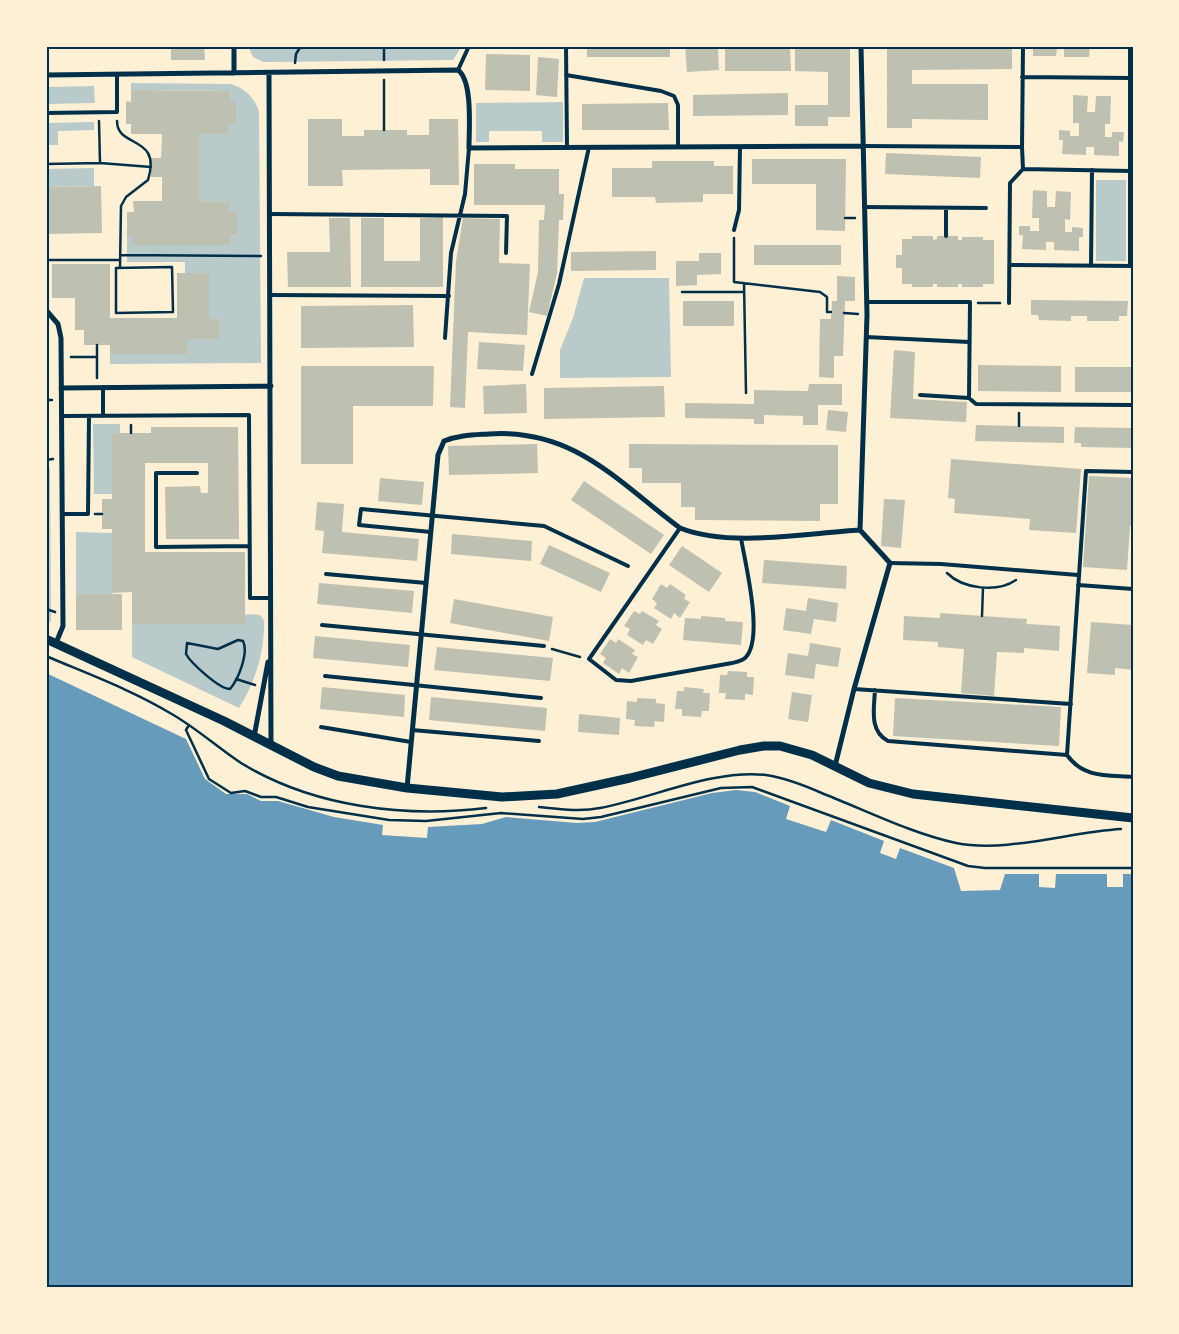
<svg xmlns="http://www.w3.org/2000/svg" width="1179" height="1334" font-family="Roboto,sans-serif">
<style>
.green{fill:#b9caca}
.water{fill:#669bbc}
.building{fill:#bec0b2}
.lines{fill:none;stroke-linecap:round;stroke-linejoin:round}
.path{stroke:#003049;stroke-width:2.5}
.service{stroke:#003049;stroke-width:4}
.minor{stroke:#003049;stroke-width:5}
.tertiary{stroke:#003049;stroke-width:9}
.neatline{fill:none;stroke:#003049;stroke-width:2}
</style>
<rect width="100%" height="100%" fill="#fdf0d5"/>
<path class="green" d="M248 46H462L453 60 273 62H263L253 57Z
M131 83 230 84C244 87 256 99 259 112L261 363 110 364V354H187V339L219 338V319H209V273H185V262H127V236L230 245V236L237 235V212H229V202L199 201V134L228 124H236V102H229L228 91 131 90Z
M94 86 95 103 46 104V87Z
M563 102V142H542V131H489V142H476V103Z
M94 122V130L58 131V145H46V123Z
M94 168V186L46 187V169Z
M1096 180H1126V261H1096Z
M584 278H669L671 377 560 378V350L573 318Z
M93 424H120V433L112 434V494H94Z
M46 468H50L51 622 46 620Z
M76 532 112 533V594H76Z
M253 614 260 615 264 620C265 652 255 682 239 708L132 657V624Z"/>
<path class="water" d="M46 673 186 739 205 779 226 794H247L261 801H278L334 817 383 825 382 835 427 838 428 827 482 824 506 817 577 823 595 822 712 793 736 790 755 792 790 806 786 819 826 832 831 820 884 841 880 853 896 859 900 848 954 868 961 891 1000 890 1005 874H1039V887L1055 888 1056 874H1107V887H1123V874H1133V1288H46Z"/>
<path class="building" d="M171 46H204L205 60H171Z
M587 46H670V57H587Z
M685 46H718L719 70 687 72Z
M725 46H790L791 71H725Z
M828 46H850V117H828V126H795V105H828V72L795 71V48H828Z
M887 46H1012V69L912 70V84H988V120L912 119V128H887Z
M1033 46H1090L1089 57H1064V49H1057L1056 56H1033Z
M486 54 530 55V91L485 90Z
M538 57 559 59 557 97 536 95Z
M131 90 229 91V102H236V124H228V134H199V201L229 202V212H237V235L230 236V245H132V236H127V212H134L133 201H162V177H151V158H161L162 134H131V124H126V101L131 102Z
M788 93V115L693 116V95Z
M1073 95 1088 96 1087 112H1095L1096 96H1111L1110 124H1105V137H1112V132H1124L1123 142 1119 141V156L1094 155V147H1086V155L1062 154 1063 140H1059V130L1070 131V136H1079V123H1073Z
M668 103 669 130H582V104Z
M308 119H342V136H364V130H407V135H429V119H458L459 185H430V169L342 170 343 186H308Z
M886 153 981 157 980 178 885 174Z
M752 159H846L845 231 816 230V184H752Z
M652 161H714V166H733V194H703V202L656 203 655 197H612V168H652Z
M474 164H515V169H559V194H564L563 220H559L557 273 547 316 529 312 538 272 539 220H544L545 205H474Z
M101 186 102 233 46 234V187Z
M1033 190 1047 191V207H1055L1056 191 1071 192 1070 220 1065 219V232H1072V227L1083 228V237H1079V251L1054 250V242H1046V250L1022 249 1023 235H1019V226H1030V231H1039V218H1032Z
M443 217V287H361V218H384V261H420V218Z
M329 218H350L351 287H288L287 252H330Z
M463 218 500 219 499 263 530 264 527 335 468 332 465 408 450 407 456 261Z
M912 236H933V240L937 239V236H958V240H962V237H983V240H994V284H983V287H962V284H958V287H937V284H933V287H912V284H902V268H896V255H902V239H912Z
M754 245H841V265H754Z
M656 251V270L571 271V252Z
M699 253H721V274L697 275V285L676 286V261H699Z
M52 264H110V318H177V273H209V319H219V339H187V354H110V345H84V330H75V298H52Z
M837 276 855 277V301H845L843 356H834V378L819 377 820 319H831L832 301H837Z
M1031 300 1128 301 1127 316H1119V321H1087V316H1071V321L1039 320 1038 315H1031Z
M683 301H734V326H683Z
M413 305 414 347 301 348V306Z
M479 342 525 345 523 371 477 369Z
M894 350 915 352 913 399 967 402 966 422 890 418Z
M978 365 1061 366V392L978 391Z
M301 366H434L433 406H353V464H301Z
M1075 367H1133V392H1075Z
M526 384 527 413 484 414 483 386Z
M809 384H842V405H818V425H803V416L764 415V424H754V419L685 418V403L754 404V390L808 391Z
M664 386 665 417 544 419V388Z
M828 410 848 412 846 432 826 430Z
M976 425 1064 427V443L975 441Z
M151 427H238L239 539H166L165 487 200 486 201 493H208V463H145V552H245V624H132V592L112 593V529H102V499H112V433H151Z
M1075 427 1133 428V448L1081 447V443H1074Z
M537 444 538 473 449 475 448 446Z
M629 444 838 445V504H820V521L695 520V507H681V483H642V468H629Z
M951 459 1081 469 1076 533 1029 530 1030 519 954 513 955 499 948 498Z
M1089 476 1133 478V526H1130L1127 570 1083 567Z
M380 478 424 482 422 505 378 501Z
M584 481 664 535 651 554 571 500Z
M884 499 905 500 901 548 881 546Z
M317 502 344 504 342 532 419 539 417 561 322 553 324 531 315 530Z
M452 534 532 541 531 561 451 554Z
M549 545 610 573 601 592 540 564Z
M682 546 722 573 709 592 669 565Z
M764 560 847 566 846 589 762 583Z
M319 583 414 591 412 613 317 604Z
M661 584 667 588 670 584 686 595 684 599 690 602 680 618 674 613 671 619 654 608 657 603 652 599Z
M76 594H122V630H76Z
M808 598 838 603 836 622 814 619 811 634 783 630 786 608 806 611Z
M454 599 553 617 549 641 450 623Z
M634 611 640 614 642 611 659 621 656 625 662 629 653 644 646 640 643 645 627 635 630 629 624 626Z
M940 613 1027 619 1026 624 1060 626 1059 651 1024 648V653L997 652 994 696 961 693 964 649 938 647V642L903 640 904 616 940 618Z
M701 616 725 618V621L743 622 741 645 683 640 685 618 701 619Z
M1091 622 1133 625V670L1115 668V675L1087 673Z
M315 636 410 645 408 667 313 658Z
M610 639 616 643 618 639 635 650 632 654 638 657 629 673 622 668 619 674 603 663 606 658 600 654Z
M810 643 841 648 838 667 816 664 814 679 785 675 788 653 808 656Z
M437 647 553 658 550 681 434 670Z
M728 671 747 672V677H754L753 695 745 694V700L725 699 726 693H719L720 675H727Z
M322 687 405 695 404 717 320 709Z
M684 687 704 689 703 693H710L709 711H702L701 717 682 716V709H675L677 691H684Z
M792 692 812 695 808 722 788 719Z
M431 697 547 708 545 731 429 720Z
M637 698 656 699V703L665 704 664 722 655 721 654 727 634 726 635 720 626 719 627 701 637 702Z
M895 698 1061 707 1059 746 893 736Z
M579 714 620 718 619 735 578 732Z"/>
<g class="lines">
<path class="path" d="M384 46V60
M295 63 296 54 301 46
M117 121C117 149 162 134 148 180L126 197 121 206 120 268
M384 130V80
M100 163 151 167
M46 164 100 163 99 121
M845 218H855
M734 238V282L820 292 827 297V312H831
M120 255 261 256
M46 260H120
M172 267 173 312 116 313V268Z
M744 283 746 393
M682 292H744
M978 303H1000
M844 313 858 314
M71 357H97
M97 378V345
M46 400H52
M1019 413V426
M131 433V425
M46 460 53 459
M95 514H102
M947 573C963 589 997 593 1016 580
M46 609 55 612
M982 616 983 588
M238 640 243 641C249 653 238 680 230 689 219 689 191 663 186 654L187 643 218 649Z
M552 649 580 657
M46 656C88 674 132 690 170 713 195 727 217 747 241 763 313 807 405 818 486 808
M236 679 255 685
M189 725 186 730 209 779 231 793 245 791 261 797H276L308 807 389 820 426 821 501 813 583 819 601 817 721 788 752 787 968 866 985 868H1133
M539 807C559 809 580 812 600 808 653 798 713 769 766 775 786 778 806 786 824 794 865 810 913 834 956 843 1007 853 1069 832 1121 829"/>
<path class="service" d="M566 46 567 148
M458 70 469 46
M566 75 661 91 674 96 678 105V147
M1022 77 1131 78
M46 113 117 112V75
M863 146 1022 147 1023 169 1010 183 1009 303
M1022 147 1023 46
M1023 169 1130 171
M864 207 986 208
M270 214 507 216 506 253
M734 230 739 210 740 147
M946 236V208
M1009 265 1133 266
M1091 266 1092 170
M1130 266V46
M271 295 449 296
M867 302H970L969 398
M866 337 969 342
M445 338 451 253 465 194 469 148
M532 374 559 284 589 147
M920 395 969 398 976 404 1133 405
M62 416 249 415 250 598H271
M103 416V387
M1133 472 1086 471 1067 755C1083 778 1107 775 1133 777
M197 473H156V547L250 546
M63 514H88L89 416
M680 528 589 659 616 680 631 681 732 663C737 662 743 661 746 657 764 637 745 563 741 538
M431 532 359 525 361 509 544 526 628 566
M890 563 941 564 1078 575
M326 574 426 583
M1078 585 1133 589
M322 625 544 646
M325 676 541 698
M854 689 1071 704
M875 690C874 709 869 731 888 741L1067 755
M321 727 411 742
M412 730 539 741"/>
<path class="minor" d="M234 73V46
M269 73 271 745
M46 75 458 70C473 81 469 129 469 148L863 146
M46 310 58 324 61 338 63 626 56 643
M61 388 271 386
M254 737 268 662
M835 766 854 689 890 563 860 530 867 315 861 46
M407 788 438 455 444 441C459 435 473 435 489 434 574 428 618 482 680 528 730 548 806 533 860 530"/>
<path class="tertiary" d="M46 639 224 721 314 767 338 776 407 788 502 797 557 794 630 778 740 750 764 746H780L812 755 869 783 913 794 1133 818"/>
</g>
<rect width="1179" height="1334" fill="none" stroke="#fdf0d5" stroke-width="95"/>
<rect x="48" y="48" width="1084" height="1238" class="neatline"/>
</svg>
